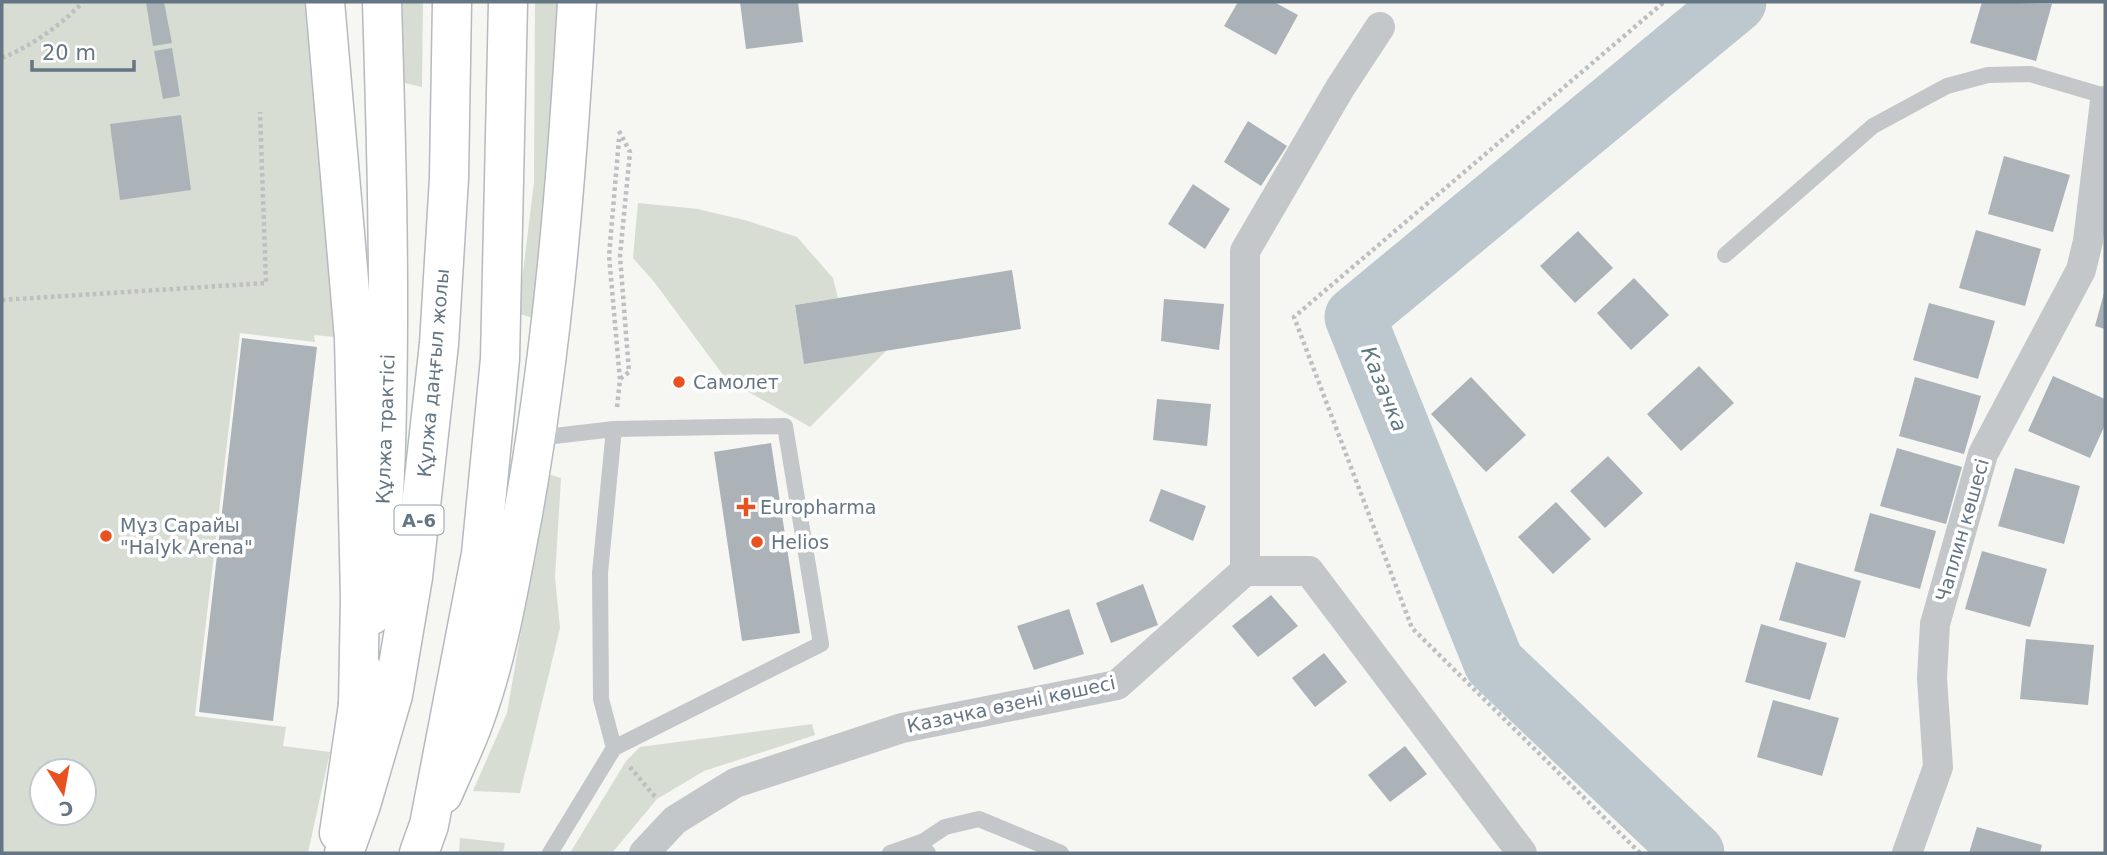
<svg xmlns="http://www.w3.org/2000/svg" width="2107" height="855" font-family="'DejaVu Sans',sans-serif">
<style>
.green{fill:#d7ddd3;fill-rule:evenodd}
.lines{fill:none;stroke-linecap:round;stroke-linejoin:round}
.river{stroke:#bcc8cd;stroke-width:61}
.building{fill:#abb3b9}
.secondary-casing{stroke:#b5babf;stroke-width:41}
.primary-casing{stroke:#b6babe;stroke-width:41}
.path{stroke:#bdbfc1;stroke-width:4.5;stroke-dasharray:3.5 3.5;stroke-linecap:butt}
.service{stroke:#c3c7ca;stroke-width:16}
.minor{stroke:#c3c7ca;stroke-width:30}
.secondary{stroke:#fff;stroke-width:38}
.primary{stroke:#fff;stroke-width:38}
.poi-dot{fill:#e85120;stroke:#fff;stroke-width:2.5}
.labels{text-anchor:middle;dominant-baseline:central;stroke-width:7;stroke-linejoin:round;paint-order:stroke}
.shield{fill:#fff;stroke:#929ea9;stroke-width:2}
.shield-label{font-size:18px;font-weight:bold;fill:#647584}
.street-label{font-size:19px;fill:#647584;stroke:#fff}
.poi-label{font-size:19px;fill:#647584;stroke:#fff;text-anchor:start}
.water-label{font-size:21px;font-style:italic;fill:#5f7781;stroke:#fff}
</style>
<rect width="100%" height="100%" fill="#f6f6f2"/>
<path class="green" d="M2 2H312L335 337 314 335 315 342 240 333 195 716 286 727 283 746 330 752 308 853H2ZM42 771H84V813H42Z
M402 2H423L422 87 404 83Z
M535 2H562L540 321 518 313 534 182Z
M638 203 698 209 748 221 797 237 833 278 838 298 795 305 804 363 887 350 810 427 726 379 655 283 633 258Z
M548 474 561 478 555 577 560 628 520 793 473 791 507 713Z
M812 724 815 735 704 771 657 799 612 853H570L626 761 640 747Z
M460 838 505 843 503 853H459Z"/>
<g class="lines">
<path class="river" d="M1694 853 1494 663 1355 317 1736 2"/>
</g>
<path class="building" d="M146 2H164L172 43 153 46Z
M740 2H798L803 42 746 49Z
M1238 2H1274L1298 15 1276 55 1224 26Z
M1982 2 2052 4 2036 61 1970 43Z
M172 48 180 96 163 99 154 51Z
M181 115 191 190 120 200 110 124Z
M1248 121 1287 146 1261 186 1224 162Z
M2004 156 2070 175 2053 232 1988 214Z
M1193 184 1230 209 1205 249 1168 224Z
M1976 230 2041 249 2025 306 1959 288Z
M1578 231 1613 268 1575 303 1540 266Z
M1012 270 1021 329 804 364 795 305Z
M1634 278 1669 315 1631 350 1597 313Z
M2104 293H2105V329L2095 326Z
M1164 299 1224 304 1219 350 1161 341Z
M1929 303 1995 321 1978 379 1913 360Z
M242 338 317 347 273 721 199 712Z
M1699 366 1734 403 1681 451 1647 414Z
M2053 376 2105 399V425L2090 458 2028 431Z
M1471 377 1526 435 1486 472 1431 414Z
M1915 377 1981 396 1964 454 1899 436Z
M1157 399 1211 404 1207 446 1153 440Z
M771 443 800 633 742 641 714 452Z
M1897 448 1962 467 1946 524 1880 506Z
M1608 456 1643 493 1605 528 1570 491Z
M2015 468 2080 486 2064 544 1998 526Z
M1161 489 1206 506 1193 541 1149 521Z
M1556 502 1591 539 1553 574 1518 537Z
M1870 513 1936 531 1920 589 1854 571Z
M1982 551 2047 569 2030 627 1965 609Z
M1796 562 1861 581 1845 638 1779 620Z
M1143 584 1158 625 1111 643 1096 603Z
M1271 595 1298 626 1258 657 1232 626Z
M1069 609 1084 654 1034 670 1017 626Z
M1761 624 1827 643 1810 700 1745 682Z
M2026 639 2094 645 2088 705 2020 699Z
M1324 653 1347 682 1315 707 1292 678Z
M1773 700 1839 718 1822 776 1757 757Z
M1405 746 1427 774 1390 802 1368 775Z
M1977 827 2042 845 2040 853H1969Z"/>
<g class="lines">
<defs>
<path id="secondary" d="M372 615C383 545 386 473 387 402 390 269 386 135 382 2
M443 794C453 770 465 746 474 721 498 656 509 587 522 519 553 348 567 175 577 2
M339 833 363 671"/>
<path id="primary" d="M325 2 354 338 360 597 358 705
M344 853 361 805 393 695 413 577 439 344 449 178 452 2
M419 853 429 825 481 554 500 359 508 2"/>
</defs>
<use href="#secondary" class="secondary-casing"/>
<use href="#primary" class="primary-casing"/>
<path class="path" d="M2 58C33 45 60 26 83 2
M619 131 630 152 620 256 629 372 620 379
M2 300 266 283 260 112
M617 407 620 380 609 256 619 139
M630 767 656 798
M1640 853 1412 628 1294 317 1664 2"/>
<path class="service" d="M1725 255 1873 126 1947 86 1988 75 2030 74 2105 96
M537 438 614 429 785 426 821 644 614 748 550 853
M614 748 601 699 600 573 614 429
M890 853 924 841
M928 853 924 848V841L945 827 979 819 1061 853"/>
<path class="minor" d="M1245 571V251L1340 88 1380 27
M644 853 675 820 735 783 902 728 1117 685 1245 571H1309L1522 853
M1907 853 1938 767 1932 678 1935 624 1983 454 2081 270 2088 241 2105 101"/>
<use href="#secondary" class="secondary"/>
<use href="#primary" class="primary"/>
</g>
<g class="poi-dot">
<circle cx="679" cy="382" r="7"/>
<path d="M742.5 496.5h7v7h7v7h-7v7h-7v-7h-7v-7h7z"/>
<circle cx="106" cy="536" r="7"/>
<circle cx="757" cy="542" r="7"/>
</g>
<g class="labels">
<rect class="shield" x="394.5" y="505.5" width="49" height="29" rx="5"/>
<g class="shield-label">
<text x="419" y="520">A-6</text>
</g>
<g class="street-label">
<text transform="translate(433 373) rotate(-85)">Құлжа даңғыл жолы</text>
<text transform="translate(385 429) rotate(-88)">Құлжа трактісі</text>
<text transform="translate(1962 530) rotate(-74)">Чаплин көшесі</text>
<text transform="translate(1011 704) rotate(-12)">Казачка өзені көшесі</text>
</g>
<g class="poi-label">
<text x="693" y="382">Самолет</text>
<text x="760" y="507">Europharma</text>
<text x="120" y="525">Мұз Сарайы<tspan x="120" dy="22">"Halyk Arena"</tspan></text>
<text x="771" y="542">Helios</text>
</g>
<g class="water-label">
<text transform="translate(1384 389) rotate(68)">Казачка</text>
</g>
</g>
<rect width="2107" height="855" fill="none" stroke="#647584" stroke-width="7"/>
<g transform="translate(63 792) rotate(169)"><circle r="33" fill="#ffffff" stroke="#c1c8ce" stroke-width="2"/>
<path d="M0-5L12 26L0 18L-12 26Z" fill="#e85120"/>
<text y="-10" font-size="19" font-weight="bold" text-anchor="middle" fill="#647584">С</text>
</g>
<path d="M32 60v10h102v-10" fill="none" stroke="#647584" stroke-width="3.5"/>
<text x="42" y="60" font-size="21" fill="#647584" stroke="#ffffff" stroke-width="5" paint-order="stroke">20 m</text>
</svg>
